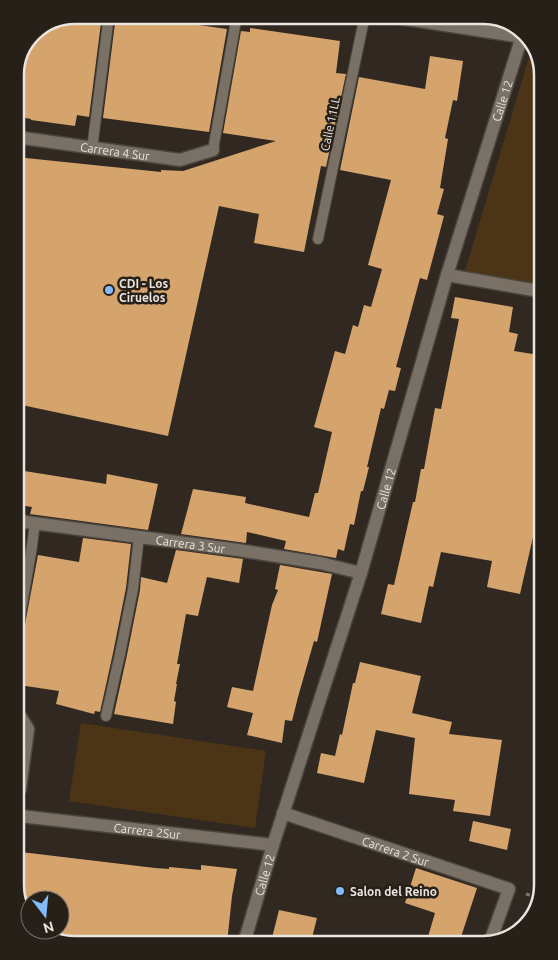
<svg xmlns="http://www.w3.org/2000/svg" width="558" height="960" font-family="Ubuntu,sans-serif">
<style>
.green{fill:#4c3416}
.building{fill:#d5a46d}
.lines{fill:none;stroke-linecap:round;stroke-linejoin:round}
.service-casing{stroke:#4b443d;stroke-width:12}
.minor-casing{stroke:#4b443d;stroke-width:15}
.path{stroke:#7d766f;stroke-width:3;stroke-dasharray:4 4;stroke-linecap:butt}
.service{stroke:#797066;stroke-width:10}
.minor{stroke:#797066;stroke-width:12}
.poi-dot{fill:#83bcfb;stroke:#272018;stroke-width:2}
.labels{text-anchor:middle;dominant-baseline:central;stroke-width:5;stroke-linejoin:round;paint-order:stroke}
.street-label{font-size:12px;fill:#eae4df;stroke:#272018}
.poi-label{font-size:12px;font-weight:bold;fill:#eae4df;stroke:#272018;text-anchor:start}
.rim{fill:none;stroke:#eae4df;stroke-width:2.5}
</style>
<rect width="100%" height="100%" fill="#312921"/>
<path class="green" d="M533 44 537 49 539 284 465 271Z
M81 723 266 751 255 828 69 801Z"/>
<path class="building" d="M75 15H102L89 117 77 115 75 126 31 120V119L15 116V71L16 68 25 69 29 40 33 32Z
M116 15H127L227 29 209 132 103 118Z
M250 28 340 41 336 73 346 74 326 167 321 166 304 252 254 243 259 214 219 206 168 436 17 404 16 157 161 172V170L183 171 276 141 223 133 241 31 250 32Z
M430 56 463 61 457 101 453 100 445 138 448 139 440 188 444 189 437 214 444 216 427 280 420 278 396 367 401 368 395 391 389 390 384 409 381 408 367 467H369L363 491H361L354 525 350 524 344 551 338 549 336 558 284 549 286 541 247 532 246 543 181 534 193 489 246 497 245 503 309 517 315 493H318L332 432 314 427 335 351 345 354 353 325 358 327 364 305 371 307 382 269 368 265 391 180 340 170 359 77 425 89Z
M455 297 513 307 509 332 518 334 514 351 539 355 540 515H538L520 594 487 587 492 561 441 552 433 587 429 586 421 623 381 614 388 584 394 585 413 502H415L421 469H424L435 408 441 409 459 319 451 318Z
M18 470 106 484 107 474 158 484 148 530 30 514 32 507 18 505Z
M83 538 131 544 126 588 113 653 100 712 95 711 94 714 56 704 59 691 19 685V639L22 640 38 555 79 562Z
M176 550 243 559 239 583 207 577 198 616 186 614 177 664H180L176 684H177L174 701 176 702 173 724 114 714 127 655 140 590 141 577 167 583Z
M19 552 24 553 19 583Z
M280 565 332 574 317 642 314 641 298 697 292 721 285 720 282 743 247 735 253 713 227 707 232 687 253 691 272 605 278 590 275 589Z
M360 662 421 676 412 713 452 722 449 734 502 740 490 816 453 811 455 800 409 794 415 738 376 730 364 783 317 773 321 753 335 756 340 734 342 735 353 683H355Z
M473 821 511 829 507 850 469 841Z
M21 852 155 868 169 869V867L201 870V865L237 869 232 896 227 943 111 944 51 938 41 935 37 930H60V900H30V922L21 911Z
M416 868 477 888 460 940H427L435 913 405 903Z
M279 910 317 918 311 942H271Z"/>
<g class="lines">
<defs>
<path id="service" d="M92 149 109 15
M213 150 237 15
M318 239 365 15
M19 622 31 553 35 523
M106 716 120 654 133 589 139 536"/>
<g id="minor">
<path d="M380 15 522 37"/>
<path id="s1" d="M16 137 180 160 213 150"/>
<path d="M447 275 539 291"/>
<path id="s2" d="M18 521 238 550 320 563 361 573"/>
<path d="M20 716 28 729 20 789"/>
<path id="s3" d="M283 813 509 889 491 939"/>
<path id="s4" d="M20 816 273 845"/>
<path id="s5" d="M244 943 273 845 361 573 447 275 523 33"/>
</g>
</defs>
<use href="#service" class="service-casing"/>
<use href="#minor" class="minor-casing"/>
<path class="path" d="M526 894 539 898"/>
<use href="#service" class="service"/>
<use href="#minor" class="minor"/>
</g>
<g class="poi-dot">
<circle cx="109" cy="290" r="5"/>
<circle cx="340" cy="891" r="5"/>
</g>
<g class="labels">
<g class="street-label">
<text stroke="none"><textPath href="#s5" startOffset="881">Calle 12</textPath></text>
<text transform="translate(330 124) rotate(-78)">Calle 11LL</text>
<text stroke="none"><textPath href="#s1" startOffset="100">Carrera 4 Sur</textPath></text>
<text stroke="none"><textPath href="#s5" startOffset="476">Calle 12</textPath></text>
<text stroke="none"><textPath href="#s2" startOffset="174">Carrera 3 Sur</textPath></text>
<text stroke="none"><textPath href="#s4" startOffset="128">Carrera 2Sur</textPath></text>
<text stroke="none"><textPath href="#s3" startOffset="119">Carrera 2 Sur</textPath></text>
<text stroke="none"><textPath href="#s5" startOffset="71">Calle 12</textPath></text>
</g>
<g class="poi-label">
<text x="119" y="283">CDI - Los<tspan x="119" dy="14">Ciruelos</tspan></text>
<text x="350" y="891">Salon del Reino</text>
</g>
</g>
<path d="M0 0H558V960H0ZM75 24H483A51 51 0 0 1 534 75V885A51 51 0 0 1 483 936H75A51 51 0 0 1 24 885V75A51 51 0 0 1 75 24Z" fill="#272018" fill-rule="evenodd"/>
<path class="rim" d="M75 24H483A51 51 0 0 1 534 75V885A51 51 0 0 1 483 936H75A51 51 0 0 1 24 885V75A51 51 0 0 1 75 24Z"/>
<g transform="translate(45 915) rotate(164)"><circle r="24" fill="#272018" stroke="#756e68"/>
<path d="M0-4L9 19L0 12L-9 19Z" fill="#83bcfb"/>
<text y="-8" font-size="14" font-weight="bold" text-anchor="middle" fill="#eae4df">N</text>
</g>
</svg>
